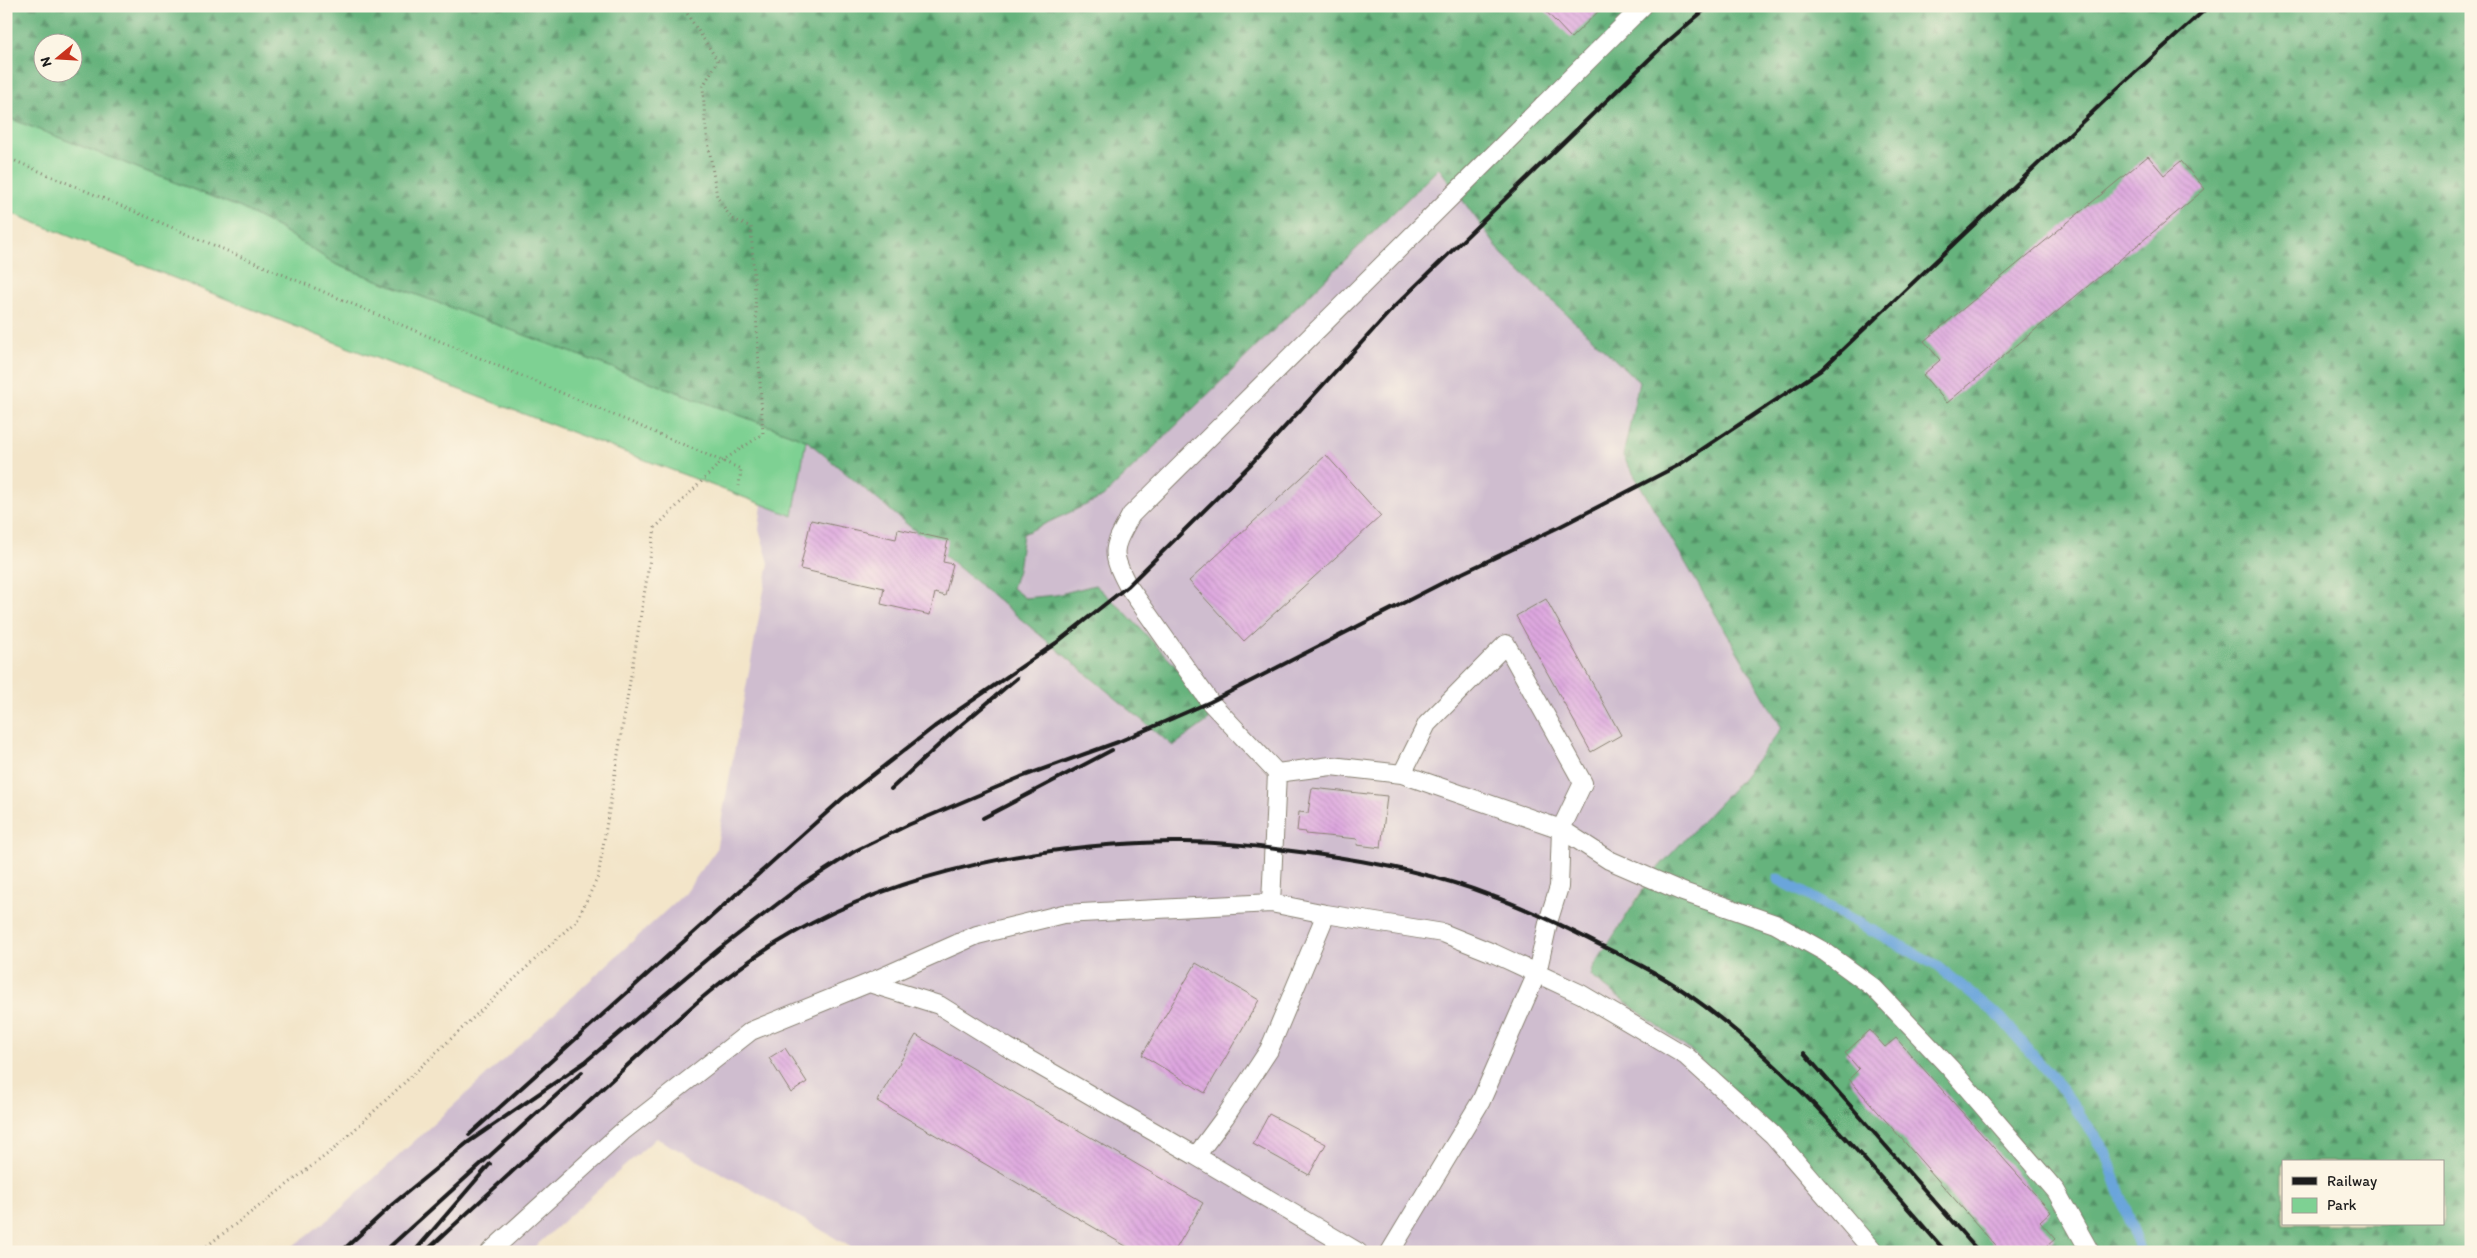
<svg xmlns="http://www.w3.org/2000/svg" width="2477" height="1258" font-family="Itim,sans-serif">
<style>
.industrial{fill:#cfbdcf}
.green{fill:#7ed193;stroke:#4d7658}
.forest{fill:url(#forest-firs);stroke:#41684c;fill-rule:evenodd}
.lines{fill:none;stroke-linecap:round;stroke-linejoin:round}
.stream{stroke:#6ba5db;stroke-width:11}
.building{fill:url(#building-back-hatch)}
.service-casing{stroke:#888072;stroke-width:20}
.path{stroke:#888072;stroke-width:3;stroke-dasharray:1 4;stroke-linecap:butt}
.service{stroke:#fff;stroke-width:18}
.rail{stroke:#1c1c1c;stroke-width:4}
</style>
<defs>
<pattern id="forest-firs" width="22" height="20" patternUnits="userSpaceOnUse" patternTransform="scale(1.25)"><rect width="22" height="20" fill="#66b37d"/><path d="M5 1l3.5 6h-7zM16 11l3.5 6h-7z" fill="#539166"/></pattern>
<pattern id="building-back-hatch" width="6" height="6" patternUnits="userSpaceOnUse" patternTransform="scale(1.25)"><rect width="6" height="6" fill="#dda6df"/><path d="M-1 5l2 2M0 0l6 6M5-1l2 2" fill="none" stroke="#bd8ebf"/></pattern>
</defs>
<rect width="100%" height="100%" fill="#fcf5e5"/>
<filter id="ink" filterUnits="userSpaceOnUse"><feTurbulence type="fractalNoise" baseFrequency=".02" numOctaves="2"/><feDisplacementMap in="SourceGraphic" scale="10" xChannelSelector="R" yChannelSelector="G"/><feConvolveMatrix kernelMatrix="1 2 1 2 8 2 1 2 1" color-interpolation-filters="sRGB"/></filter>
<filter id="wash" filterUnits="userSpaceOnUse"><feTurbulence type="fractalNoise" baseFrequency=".0096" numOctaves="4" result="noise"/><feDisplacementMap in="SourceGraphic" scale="20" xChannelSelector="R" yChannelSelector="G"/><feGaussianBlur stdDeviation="1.12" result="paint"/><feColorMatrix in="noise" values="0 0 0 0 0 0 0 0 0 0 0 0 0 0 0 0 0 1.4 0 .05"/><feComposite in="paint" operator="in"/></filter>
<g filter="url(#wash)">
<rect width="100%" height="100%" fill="#f3e5c9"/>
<path class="industrial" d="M1439 168 1502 254 1640 382 1623 456 1782 728 1740 781 1643 888 1593 968 1591 976 1695 1054 1878 1252H859L751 1189 656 1138 529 1252H285L335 1214 684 894 716 850 769 563 759 529 762 504 793 515 806 440 1173 746 1056 595 1025 598 1011 587 1018 570 1023 533 1103 497Z"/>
<path class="green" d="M6 117 241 208 277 227 337 265 806 440 793 516 352 349 6 211Z"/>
<path class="forest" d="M6 6H2471V1252H1878L1695 1054 1591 976 1593 968 1655 871 1740 781 1782 728 1623 456 1639 382 1502 254 1439 168 1103 497 1023 534 1018 570 1012 588 1025 598 1056 595 1095 585 1124 611 1195 687 1209 720 1173 746 806 440 337 265 277 227 241 208 6 117ZM42 42H72V72H42ZM2283 1162H2443V1224H2283Z"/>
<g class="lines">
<path class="stream" d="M1778 879 1936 965 2001 1018 2065 1093 2105 1151 2141 1252"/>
</g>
<g id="blocks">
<path class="building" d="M1541 6H1604L1571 38Z
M2148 156 2164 175 2181 161 2205 189 1947 403 1923 375 1940 360 1924 341Z
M1326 455 1381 516 1244 641 1189 581Z
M811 520 896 539 898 529 948 540 943 562 953 564 945 596 935 593 930 615 881 604 884 588 800 569Z
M1546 599 1621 735 1591 752 1516 616Z
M1312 788 1387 796 1381 848 1357 845 1358 839 1305 834 1306 832 1297 831 1299 812 1308 813Z
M1196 963 1259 1000 1205 1093 1142 1055Z
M1870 1030 1885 1047 1896 1038 2051 1212 2040 1222 2055 1239 2040 1252H2021L2015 1245 2007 1252H2001L1849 1079 1859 1069 1845 1053Z
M916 1035 1203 1203 1174 1252H1136L877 1101Z
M785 1048 807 1082 791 1093 769 1058Z
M1269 1114 1326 1144 1309 1175 1253 1144Z"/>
</g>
</g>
<g filter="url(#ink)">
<use href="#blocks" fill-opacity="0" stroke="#888072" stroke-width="1"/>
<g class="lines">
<defs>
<path id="service" d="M1277 773 1210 702 1128 586C1109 550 1113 549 1131 515L1643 6
M1402 774 1427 724 1506 644 1583 783 1561 829 1609 860 1683 892 1775 924 1825 952 1873 987 1950 1068 2056 1191 2090 1252
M1271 903 1277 773 1331 766 1402 774 1561 829 1559 887 1549 919 1537 973 1481 1101 1390 1252
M869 983 939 1005 1007 1047 1196 1156 1225 1117 1269 1050 1326 914
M1196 1156 1358 1252
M490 1252 622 1132 751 1031 869 983 977 935 1063 914 1271 903 1326 914 1443 933 1493 953 1581 994 1686 1056 1773 1135 1874 1252"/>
</defs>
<use href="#service" class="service-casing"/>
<path class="path" d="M6 157 741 469 739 486
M199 1252 334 1149 577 920 598 877 655 528 722 461 763 434 751 227 731 218 717 197 705 123 703 86 718 61 682 6"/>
<use href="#service" class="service"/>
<path class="rail" d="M891 789 954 731 1017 678
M983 818 1112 750
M1804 1053 1979 1252
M469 1135 843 798 934 727 1056 643 1128 586 1251 464 1394 307 1666 43 1709 6
M388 1208 467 1143 585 1062 719 949 802 885 855 851 908 825 1021 777 1118 742 1210 702 1454 577 1557 528 1677 466 1821 370 2118 88 2209 6
M341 1252 393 1204
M384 1252 582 1072
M414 1252 490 1164
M425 1252C489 1193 553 1134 617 1075 672 1024 726 971 792 934 905 869 1044 844 1173 842 1218 841 1263 847 1308 853 1370 861 1433 873 1492 896 1528 909 1563 926 1598 944 1627 958 1658 973 1685 992 1786 1062 1865 1160 1946 1252"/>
</g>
</g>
<rect width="2477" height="1258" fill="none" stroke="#fcf5e5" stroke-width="25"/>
<rect x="2282" y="1160" width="162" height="65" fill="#fcf5e5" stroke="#a29e95"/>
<rect x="2292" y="1177" width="25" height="8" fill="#1c1c1c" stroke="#a29e95"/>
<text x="2327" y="1186" font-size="15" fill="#1c1c1c">Railway</text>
<rect x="2292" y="1198" width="25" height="15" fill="#7ed193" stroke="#a29e95"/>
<text x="2327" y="1210" font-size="15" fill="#1c1c1c">Park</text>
<g transform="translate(58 58) rotate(252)"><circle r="24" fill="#fcf5e5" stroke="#a29e95"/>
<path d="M0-4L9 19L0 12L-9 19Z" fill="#c8321e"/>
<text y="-8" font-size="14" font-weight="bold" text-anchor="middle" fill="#1c1c1c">N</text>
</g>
</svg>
